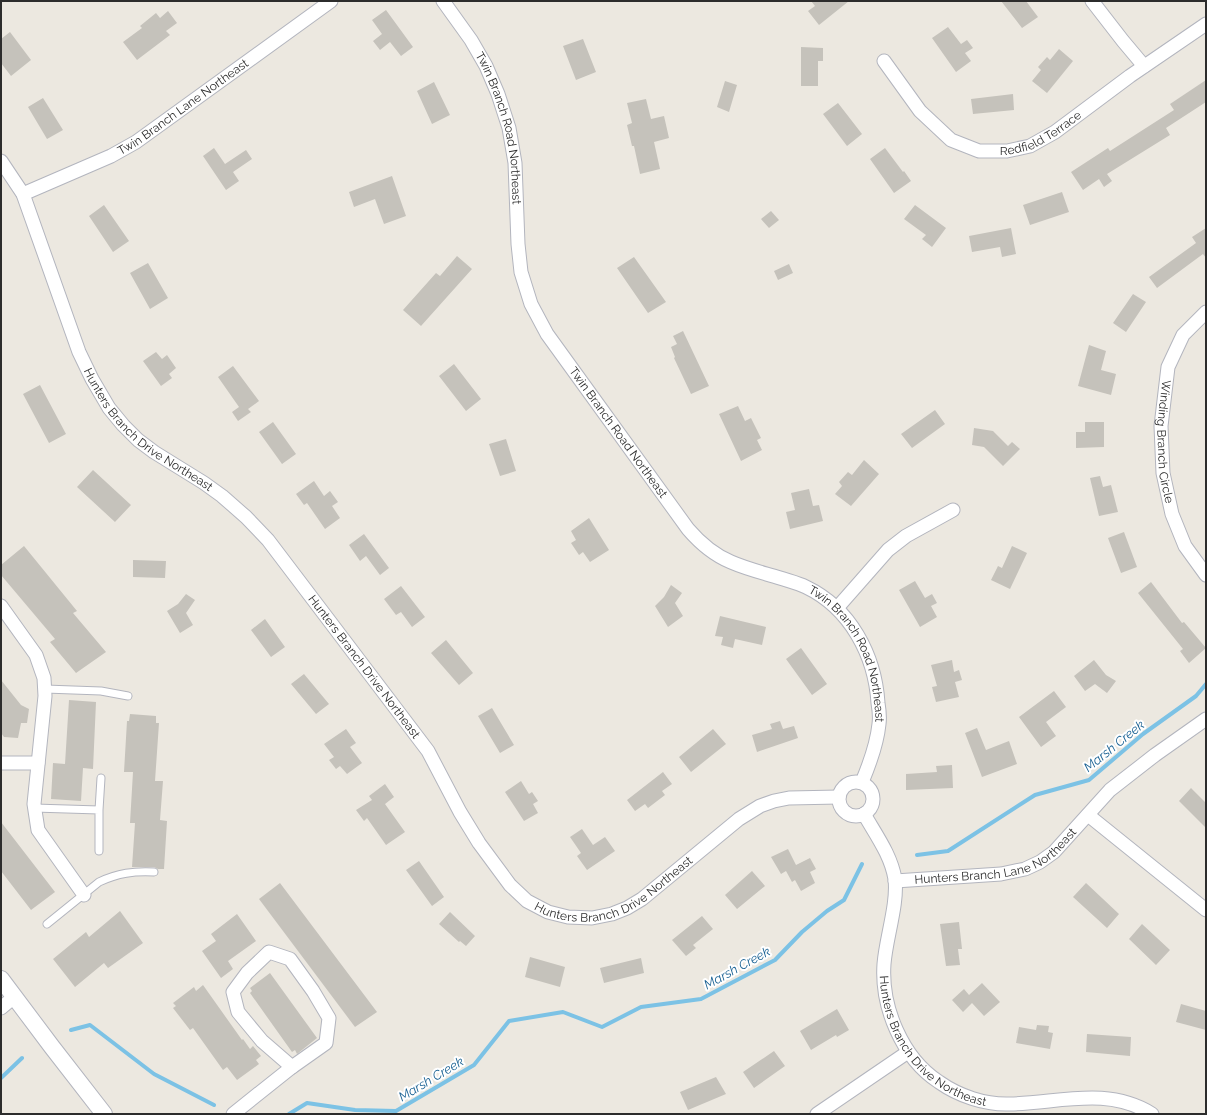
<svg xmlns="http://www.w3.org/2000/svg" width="1207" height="1115" font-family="Raleway,sans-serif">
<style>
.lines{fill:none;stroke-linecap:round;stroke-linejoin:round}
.stream{stroke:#7cc2e5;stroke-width:4}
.building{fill:#c5c2bb}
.service-casing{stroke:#b3b5be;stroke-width:9}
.minor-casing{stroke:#b3b5be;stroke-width:15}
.tertiary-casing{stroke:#b3b5be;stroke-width:18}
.service{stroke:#fff;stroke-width:7}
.minor{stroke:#fff;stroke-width:13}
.tertiary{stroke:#fff;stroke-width:16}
.labels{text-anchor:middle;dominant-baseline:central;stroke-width:4;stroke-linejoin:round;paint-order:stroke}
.street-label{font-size:12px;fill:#2c2c2c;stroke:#fff}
.water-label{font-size:13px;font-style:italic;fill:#196193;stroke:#fff}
</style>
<rect width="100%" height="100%" fill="#ece8e0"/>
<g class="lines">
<path class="stream" d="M917 855 948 851 1035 795 1089 780 1143 734 1196 696 1206 684
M71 1030 90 1025 154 1074 214 1105
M1 1078 22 1058
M289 1114 307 1103 355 1110 396 1111 474 1065 509 1021 563 1012 602 1027 641 1007 701 999 775 960 802 932 827 911 844 900 862 864"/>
</g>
<path class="building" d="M811 1H849L819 25 808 11 815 6Z
M1001 1H1026L1038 17 1022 28Z
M386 10 413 47 401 56 390 42 380 50 373 41 382 34 372 20Z
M168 11 177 23 166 31 170 35 137 60 123 42 142 28 140 26 156 13 160 18Z
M948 27 961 44 967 40 973 48 965 53 971 61 956 72 932 38Z
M10 32 31 60 11 76 1 63V39Z
M583 39 596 72 576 80 563 46Z
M801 47 823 48V61H818V86H801Z
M1059 49 1073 61 1047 93 1032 81 1041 70 1038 67 1047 57 1050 60Z
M1206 80V102L1166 128 1170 135 1107 174 1112 181 1104 187 1099 179 1083 190 1071 172 1108 148 1110 151 1174 110 1170 104Z
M725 81 737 85 729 112 717 107Z
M434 82 450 115 432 124 417 91Z
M1013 94 1014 110 973 114 971 99Z
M43 98 63 130 47 139 28 107Z
M646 99 651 119 664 116 669 138 654 142 660 169 640 174 634 146H632L627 125 632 123 627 103Z
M838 103 862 134 847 146 823 114Z
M214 148 225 164 246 150 252 159 233 172 239 181 226 190 203 156Z
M885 148 903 172 904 171 911 181 894 193 870 159Z
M392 176 406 216 384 224 375 199 354 207 349 192Z
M1062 192 1069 212 1030 225 1023 205Z
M104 205 129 241 113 252 89 216Z
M915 205 946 228 932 247 922 239 926 235 904 219Z
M771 211 779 220 769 228 761 219Z
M1011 228 1016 254 1002 257 1000 247 972 252 969 236Z
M1206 228V258L1203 254 1157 288 1149 277 1196 243 1192 237Z
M457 256 472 269 421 326 403 310 436 273 440 276Z
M634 257 666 302 648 313 617 268Z
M148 263 168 298 150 309 130 273Z
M789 264 793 273 778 280 774 271Z
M1133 294 1146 302 1126 332 1113 323Z
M683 331 709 386 691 394 674 358 675 357 671 347 677 344 673 336Z
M1089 345 1106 351 1101 370 1116 374 1111 395 1078 386Z
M156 352 162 359 167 355 176 368 169 374 172 378 161 386 143 361Z
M454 364 481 399 466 411 439 376Z
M233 366 259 401 248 409 251 412 238 421 232 412 239 407 218 377Z
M40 385 66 434 49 443 23 394Z
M738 406 745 421 751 418 761 438 757 440 762 450 741 461 719 414Z
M935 410 945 424 912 448 901 434Z
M273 422 296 454 282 464 259 432Z
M1085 422H1104V447L1076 448V432H1085Z
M974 428 993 431 1008 446 1012 442 1020 449 1003 466 984 447 972 445Z
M506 439 516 471 500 476 489 444Z
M864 460 879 474 851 506 835 494 842 486 839 482 848 472 852 475Z
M93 470 131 505 115 522 77 487Z
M1100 476 1103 487 1111 485 1118 512 1099 516 1090 478Z
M314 481 324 496 330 491 338 502 332 506 340 518 325 529 307 503 304 505 296 494Z
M809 489 813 506 819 505 823 521 790 529 786 512 795 510 791 493Z
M589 518 609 550 590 562 583 552 579 555 571 543 576 540 571 531Z
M1124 532 1137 567 1121 573 1108 538Z
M364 534 389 568 380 575 366 556 360 561 349 545Z
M24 546 77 611 73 613 106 652 76 673 50 642 55 639 1 575V565Z
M1012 546 1027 553 1010 589 991 580 998 566 1002 568Z
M133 560 166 561 165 578 133 577Z
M915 581 925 598 932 594 937 603 931 606 937 617 920 627 899 590Z
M1151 582 1182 623 1184 622 1206 648 1189 663 1180 651 1183 649 1138 593Z
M671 585 682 593 675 603 683 616 668 627 655 606 664 597Z
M401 586 425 617 412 627 401 612 396 615 384 599Z
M186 594 195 600 186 613 193 625 180 633 167 611 178 604Z
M720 616 766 627 762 645 735 639 733 648 721 645 723 637 715 636Z
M265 619 285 647 271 657 251 630Z
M446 640 473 673 459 685 431 653Z
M801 648 827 684 812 695 786 659Z
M952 660 954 672 959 670 962 680 955 682 959 697 936 702 932 687 937 686 931 665Z
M1094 660 1106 675 1116 681 1107 693 1095 684 1085 691 1074 676Z
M304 674 329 704 316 714 291 684Z
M1 680 21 705 29 709 27 723H21L18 738 4 737 1 733Z
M1054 691 1066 707 1046 722 1056 736 1041 747 1019 717Z
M69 700 96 702 93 769 83 768 81 801 51 799 53 763 65 764Z
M492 708 514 745 500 753 478 716Z
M130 714 156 716V723H159L155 781H163L160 820 167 821 164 869H158L154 867H132L135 823H130L133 772H124L127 721H129Z
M780 721 783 729 794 726 798 738 757 752 752 735 772 729 770 724Z
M977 728 986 750 1009 741 1017 764 982 777 965 733Z
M346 729 356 743 350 747 362 763 347 774 340 766 336 769 329 760 334 757 324 744Z
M713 729 726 744 691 772 679 757Z
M952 765 953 788 906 790V774L937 772 936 766Z
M663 772 672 784 662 791 665 795 648 808 645 804 635 811 627 800Z
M521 781 529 794 532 792 538 801 533 804 538 813 524 821 505 792Z
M385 784 394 797 385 804 405 832 386 845 367 818 364 821 356 810 372 800 369 796Z
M1191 788 1206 803V828L1179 801Z
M1 822 55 892 31 910 1 871Z
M582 829 593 845 605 837 615 851 587 870 577 856 581 853 570 837Z
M788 849 796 865 810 858 816 869 810 872 815 883 801 891 795 880 792 882 786 871 781 874 771 857Z
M419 861 444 897 432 906 406 870Z
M752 871 765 886 737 909 725 895Z
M280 883 377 1012 355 1027 259 899Z
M1086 883 1119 914 1107 928 1073 897Z
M120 911 143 943 108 968 104 963 75 987 53 959 86 932 89 937Z
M450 912 475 936 466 946 460 941 459 942 439 924Z
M237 914 256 941 228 961 233 969 221 978 202 951 216 941 211 934Z
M702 916 713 929 693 945 696 948 686 956 672 940Z
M959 922 962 949H958L960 965 946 966 940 924Z
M1142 924 1170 950 1156 965 1129 939Z
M530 957 565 967 560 987 525 977Z
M641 958 644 973 604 983 600 968Z
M270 973 317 1038 297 1054 295 1050 292 1052 250 993 252 991 250 988Z
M982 983 1000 1002 984 1016 972 1003 963 1012 952 1000 964 989 969 995Z
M203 985 242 1040 243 1039 250 1049 253 1046 261 1056 256 1060 259 1064 237 1080 227 1067 223 1070 193 1028 190 1030 173 1008 176 1006 173 1003 194 987 196 991Z
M1181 1004 1206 1011V1030L1176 1022Z
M837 1009 849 1030 837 1037 836 1035 811 1050 800 1031Z
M1037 1025 1049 1026 1048 1032 1053 1033 1050 1049 1016 1043 1019 1027 1036 1030Z
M1087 1034 1131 1037 1130 1056 1086 1052Z
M774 1051 785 1066 754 1088 743 1072Z
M716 1077 726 1094 688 1110 680 1092Z"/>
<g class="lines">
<defs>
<path id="service" d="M45 689 101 691 128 696
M34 808 99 810 101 778
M99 810V851
M47 924 99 882C118 873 134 871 154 872"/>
<g id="minor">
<path id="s1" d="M443 1 471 40 486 66 498 94 509 128 515 163 518 244 521 272 531 304 547 334 688 529C700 543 714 555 731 562 747 569 764 573 780 578 789 581 798 583 806 587 850 608 875 655 878 703 879 709 880 717 879 724 877 744 870 763 862 782"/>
<path d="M1092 1 1123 41 1144 66"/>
<path id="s2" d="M884 61 920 111 951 140 979 151H1007L1030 146 1055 132 1130 76 1206 24"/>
<path id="s3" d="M1 161 23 194 79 352 92 379 109 408 123 425 138 440 154 452 204 483 222 496 246 517 268 540 428 751 460 812 479 843 510 885 527 901 548 912 568 917 592 918 612 914 627 908 642 899 739 819 760 806 774 801 789 798 839 797"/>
<path id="s4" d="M23 194 111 156 136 142 331 1"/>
<path id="s5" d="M1206 312 1183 335 1168 367 1161 426 1163 473 1172 514 1185 546 1206 575"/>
<path d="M1 606 36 655 44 678 45 696 34 804 38 830 84 895"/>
<path d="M837 608 888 550 906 536 953 510"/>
<path d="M1 763H38"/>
<circle cx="856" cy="799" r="17"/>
<path id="s6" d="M864 814C876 835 891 855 895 879 898 904 886 938 884 964 881 1007 902 1058 939 1082 959 1096 985 1105 1010 1104 1059 1103 1107 1086 1152 1114"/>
<path d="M1088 815 1206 910"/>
<path id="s7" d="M895 881 1001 874 1025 869 1040 862 1054 852 1110 790 1155 755 1206 719"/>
<path d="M269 952 290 959 313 991 329 1018 326 1043 292 1067 262 1041 238 1012 233 992 247 973Z"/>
<path d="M1 1008 14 997"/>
<path d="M233 1114 292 1067"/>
<path d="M817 1114 908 1052"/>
</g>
<path id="tertiary" d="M1 979 52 1047 104 1114"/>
</defs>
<use href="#service" class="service-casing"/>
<use href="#minor" class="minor-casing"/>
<use href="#tertiary" class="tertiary-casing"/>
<use href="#service" class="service"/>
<use href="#minor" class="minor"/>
<use href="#tertiary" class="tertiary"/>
</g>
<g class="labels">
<g class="street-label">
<text stroke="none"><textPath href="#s4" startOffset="183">Twin Branch Lane Northeast</textPath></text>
<text stroke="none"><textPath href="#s1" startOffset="142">Twin Branch Road Northeast</textPath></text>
<text stroke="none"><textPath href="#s2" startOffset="200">Redfield Terrace</textPath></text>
<text stroke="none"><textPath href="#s3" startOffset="314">Hunters Branch Drive Northeast</textPath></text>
<text stroke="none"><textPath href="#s1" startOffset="478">Twin Branch Road Northeast</textPath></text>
<text stroke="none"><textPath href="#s5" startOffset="143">Winding Branch Circle</textPath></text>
<text stroke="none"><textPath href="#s1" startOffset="814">Twin Branch Road Northeast</textPath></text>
<text stroke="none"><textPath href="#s3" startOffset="638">Hunters Branch Drive Northeast</textPath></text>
<text stroke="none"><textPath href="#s7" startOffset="107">Hunters Branch Lane Northeast</textPath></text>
<text stroke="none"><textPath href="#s3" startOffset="1022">Hunters Branch Drive Northeast</textPath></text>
<text stroke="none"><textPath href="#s6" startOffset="258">Hunters Branch Drive Northeast</textPath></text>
</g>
<g class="water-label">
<text transform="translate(1114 746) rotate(-39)">Marsh Creek</text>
<text transform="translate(737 968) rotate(-29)">Marsh Creek</text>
<text transform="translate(431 1079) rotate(-31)">Marsh Creek</text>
</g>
</g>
<rect width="1207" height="1115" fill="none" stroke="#2c2c2c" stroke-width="4"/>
</svg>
